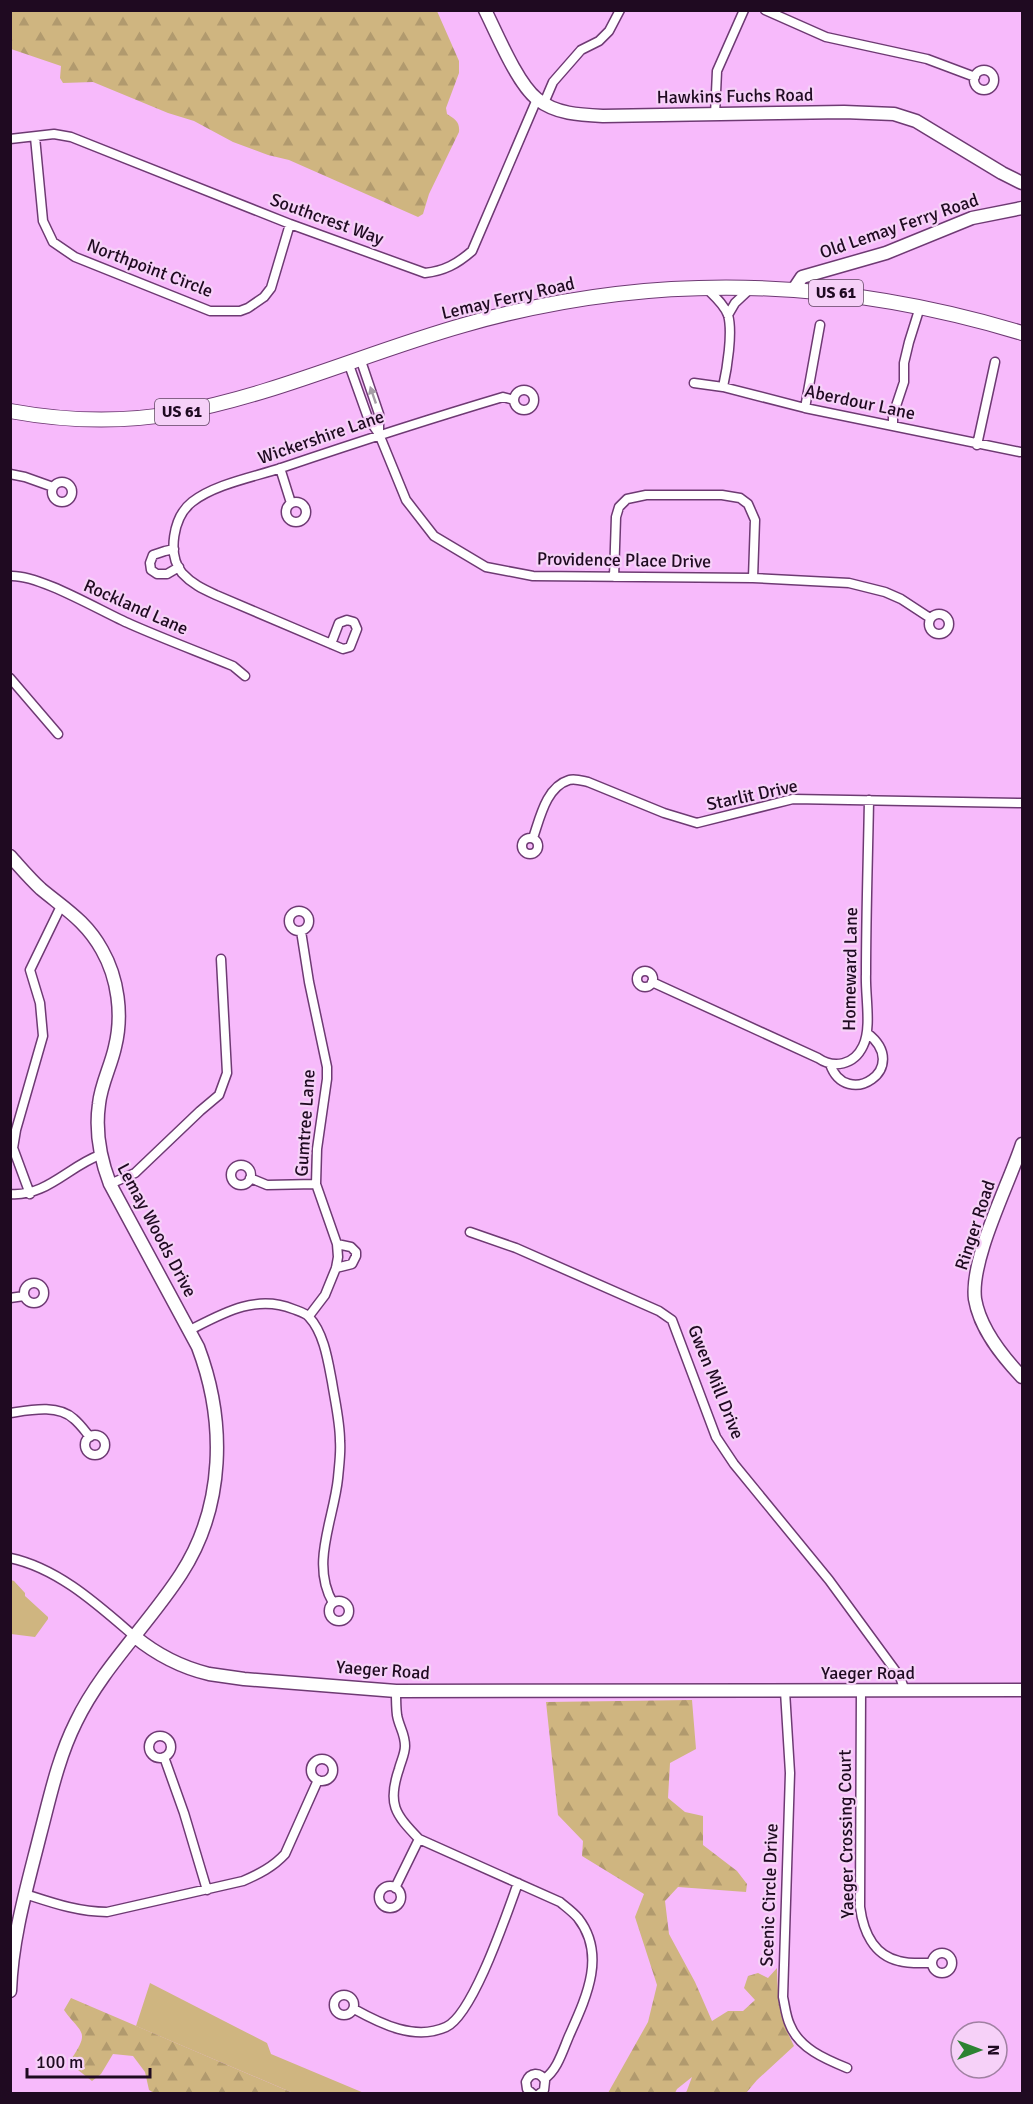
<svg xmlns="http://www.w3.org/2000/svg" width="1033" height="2104" font-family="Signika,sans-serif">
<style>
.green{fill:#cfb580}
.forest{fill:url(#forest-firs)}
.lines{fill:none;stroke-linecap:round;stroke-linejoin:round}
.street-casing{stroke:#6e3a73;stroke-width:11}
.secondary-casing{stroke:#6e3a73;stroke-width:15}
.primary-casing{stroke:#6e3a73;stroke-width:16}
.street{stroke:#fff;stroke-width:8}
.secondary{stroke:#fff;stroke-width:12}
.primary{stroke:#fff;stroke-width:14}
.oneway{fill:#a59da6}
.labels{text-anchor:middle;dominant-baseline:central;stroke-width:4.5;stroke-linejoin:round;paint-order:stroke}
.shield{fill:#f6d1f8;stroke:#604662;stroke-width:1.5}
.shield-label{font-size:16px;font-weight:bold;fill:#1f0a21}
.street-label{font-size:18px;fill:#1f0a21;stroke:#f6d1f8}
</style>
<defs>
<pattern id="forest-firs" width="22" height="20" patternUnits="userSpaceOnUse" patternTransform="scale(1.5)"><rect width="22" height="20" fill="#cfb580"/><path d="M5 1l3.5 6h-7zM16 11l3.5 6h-7z" fill="#b19a6e"/></pattern>
</defs>
<rect width="100%" height="100%" fill="#f7bafb"/>
<path class="green" d="M11 1580 14 1581 25 1593V1596L48 1617V1619L35 1637 11 1634Z
M150 1983 267 2043 271 2054 364 2093H293L136 2026Z"/>
<path class="forest" d="M11 10 437 11 459 61V73L446 108 447 114C455 119 460 122 459 132L429 194 423 214 418 217 289 160 268 155 233 142 194 121 168 113 93 82 63 83 60 78 61 66 11 49Z
M692 1700 696 1749 670 1763 668 1798 685 1812 703 1816V1845L737 1871 747 1884 746 1892 678 1887 665 1901 669 1934 695 1982 712 2021 728 2011H743L755 2000 744 1988 748 1976 758 1973 768 1978 777 1968C778 2001 779 2016 794 2046L757 2080 746 2093H686L692 2077 677 2089 675 2093H608L648 2022 657 1985 635 1917 644 1894 582 1856 583 1841 558 1815 546 1702Z
M71 1998 293 2093H154L149 2090 145 2072 133 2056 113 2054 101 2074 92 2081 78 2070 72 2058C91 2030 80 2033 64 2010Z"/>
<g class="lines">
<defs>
<path id="street" d="M765 10 826 37 927 59 975 77
M974 80a10 10 0 1 1 20 0a10 10 0 1 1-20 0Z
M544 103 553 82 581 50 599 41 609 31 620 10
M715 115 717 71 744 10
M35 137 43 221 53 242 75 257 210 311H240L248 308 264 297 271 288 290 224
M10 139 54 134 71 137 290 224 425 273C444 271 457 264 472 251L537 99
M706 288C714 296 724 304 728 315 733 332 727 369 723 387
M728 315 735 303 751 288
M360 358 379 414V434
M348 362 368 418 379 434 406 500 434 536 486 567 533 576 753 578 849 583 885 592 901 599 930 618
M694 383 723 387 805 408 1020 452
M514 400a10 10 0 1 1 20 0a10 10 0 1 1-20 0Z
M805 408 820 325
M893 425V415L904 382V363L909 342 920 307
M977 445 995 362
M280 468 291 503
M10 474 25 477 53 487
M52 492a10 10 0 1 1 20 0a10 10 0 1 1-20 0Z
M286 512a10 10 0 1 1 20 0a10 10 0 1 1-20 0Z
M174 549 165 551 153 555 150 563 151 570 157 574H167L179 567
M10 576C39 574 102 612 130 624 164 639 199 652 233 666L245 676
M614 577 616 517 619 507 627 499 646 495H722L740 498 748 504 755 520 753 578
M929 624a10 10 0 1 1 20 0a10 10 0 1 1-20 0Z
M331 644 339 623 347 620 354 622 357 629 350 647 343 649 216 595C203 589 192 584 182 573 167 554 173 517 192 502 215 484 254 477 281 468 355 443 429 419 503 397L514 400
M10 678 58 734
M533 838C540 818 546 787 569 780 575 778 583 781 588 782L664 813 697 823 793 799 1022 803
M522 846a8 8 0 1 1 16 0a8 8 0 1 1-16 0Z
M289 921a10 10 0 1 1 20 0a10 10 0 1 1-20 0Z
M301 931 309 982 327 1067V1079L317 1149 316 1184 337 1244 338 1257 336 1268 325 1295 309 1316
M637 979a8 8 0 1 1 16 0a8 8 0 1 1-16 0Z
M652 982 818 1058C834 1069 854 1065 863 1046 872 1028 865 995 866 974 866 916 868 858 869 800
M830 1064C846 1111 913 1068 867 1033
M231 1175a10 10 0 1 1 20 0a10 10 0 1 1-20 0Z
M250 1178 267 1185 316 1184
M110 1184 135 1173 200 1111 219 1095 227 1073 221 959
M10 1194C46 1197 69 1166 100 1155
M30 1194 13 1148 16 1130 43 1036 40 1003 30 970 62 904
M470 1232 516 1248 659 1311 672 1320 716 1437 734 1464 829 1580 900 1677 905 1691
M336 1268 352 1264 356 1256V1252L351 1247 337 1244
M24 1293a10 10 0 1 1 20 0a10 10 0 1 1-20 0Z
M10 1298 24 1296
M190 1330C223 1313 256 1294 293 1309 298 1311 306 1313 309 1317 324 1333 328 1361 332 1382 335 1401 340 1422 340 1441 341 1453 339 1466 338 1478 334 1519 310 1564 333 1603
M10 1413C30 1410 58 1404 74 1419 80 1424 85 1431 90 1437
M85 1445a10 10 0 1 1 20 0a10 10 0 1 1-20 0Z
M10 1558C58 1568 98 1605 134 1636
M329 1611a10 10 0 1 1 20 0a10 10 0 1 1-20 0Z
M396 1691C396 1699 396 1707 397 1715 399 1727 405 1733 405 1746 405 1754 401 1761 399 1769 387 1804 395 1814 419 1839L560 1902C566 1907 573 1912 578 1918 607 1955 586 1998 569 2036 563 2050 557 2071 544 2079
M785 1691 790 1773 783 1997C785 2006 786 2017 790 2025 799 2048 825 2059 847 2068
M861 1691 860 1907C863 1930 873 1955 899 1961 909 1964 921 1963 932 1963
M149 1747a11 11 0 1 1 22 0a11 11 0 1 1-22 0Z
M164 1757 184 1813 207 1890
M311 1770a11 11 0 1 1 22 0a11 11 0 1 1-22 0Z
M379 1897a11 11 0 1 1 22 0a11 11 0 1 1-22 0Z
M395 1888 419 1839
M25 1894C53 1903 78 1912 107 1912L243 1881C259 1874 273 1867 285 1854L318 1780
M932 1963a10 10 0 1 1 20 0a10 10 0 1 1-20 0Z
M334 2005a10 10 0 1 1 20 0a10 10 0 1 1-20 0Z
M354 2009C381 2024 415 2041 446 2027 473 2015 507 1913 518 1883
M533 2094 527 2089 526 2082C530 2072 540 2071 545 2081L544 2090 539 2094"/>
<path id="secondary" d="M485 10C497 34 517 83 537 99 556 114 580 115 603 116L844 112 894 114 916 121 1002 173 1022 183
M794 289 802 277 886 253 972 218 1022 208
M10 856C20 867 30 879 41 889 65 909 86 921 102 950 118 978 123 1015 115 1047 111 1066 101 1084 99 1104 95 1132 100 1158 110 1184L198 1347C226 1421 225 1506 181 1574 148 1625 102 1668 76 1722 58 1758 50 1797 40 1835 27 1887 12 1937 10 1991
M1022 1144C1009 1184 970 1259 975 1299 980 1329 1002 1356 1022 1377
M134 1636C157 1655 180 1667 209 1674L244 1679 396 1691 1022 1690"/>
<path id="primary" d="M10 411C65 421 121 423 176 413 275 395 368 352 464 325 651 271 837 277 1022 333"/>
</defs>
<use href="#street" class="street-casing"/>
<use href="#secondary" class="secondary-casing"/>
<use href="#primary" class="primary-casing"/>
<use href="#street" class="street"/>
<use href="#secondary" class="secondary"/>
<use href="#primary" class="primary"/>
</g>
<defs><path id="oneway-solid" d="M-6-.8H1V-3.2L6.5 0L1 3.2V.8H-6Z" transform="scale(1.5)"/></defs>
<use class="oneway" href="#oneway-solid" transform="translate(373 395) rotate(-109)"/>
<g class="labels">
<g class="shield">
<rect x="809" y="280" width="54" height="26" rx="4.5"/>
<rect x="155" y="399" width="54" height="26" rx="4.5"/>
</g>
<g class="shield-label">
<text x="836" y="293">US 61</text>
<text x="182" y="412">US 61</text>
</g>
<g class="street-label">
<text transform="translate(735 96) rotate(-1)">Hawkins Fuchs Road</text>
<text transform="translate(327 219) rotate(20)">Southcrest Way</text>
<text transform="translate(899 226) rotate(-19)">Old Lemay Ferry Road</text>
<text transform="translate(150 268) rotate(21)">Northpoint Circle</text>
<text transform="translate(508 298) rotate(-13)">Lemay Ferry Road</text>
<text transform="translate(860 402) rotate(12)">Aberdour Lane</text>
<text transform="translate(321 437) rotate(-19)">Wickershire Lane</text>
<text transform="translate(624 560) rotate(1)">Providence Place Drive</text>
<text transform="translate(136 607) rotate(24)">Rockland Lane</text>
<text transform="translate(752 795) rotate(-12)">Starlit Drive</text>
<text transform="translate(850 969) rotate(-89)">Homeward Lane</text>
<text transform="translate(305 1123) rotate(-86)">Gumtree Lane</text>
<text transform="translate(975 1225) rotate(-72)">Ringer Road</text>
<text transform="translate(157 1230) rotate(62)">Lemay Woods Drive</text>
<text transform="translate(716 1382) rotate(68)">Gwen Mill Drive</text>
<text transform="translate(383 1670) rotate(4)">Yaeger Road</text>
<text x="868" y="1673">Yaeger Road</text>
<text transform="translate(846 1834) rotate(-91)">Yaeger Crossing Court</text>
<text transform="translate(769 1895) rotate(-88)">Scenic Circle Drive</text>
</g>
</g>
<rect width="1033" height="2104" fill="none" stroke="#1f0a21" stroke-width="24"/>
<g transform="translate(979 2050) rotate(90)"><circle r="28" fill="#f6d1f8" stroke="#a081a2" stroke-width="1.5"/>
<path d="M0-4.5L10 22L0 15L-10 22Z" fill="#2c8332"/>
<text y="-9" font-size="16" font-weight="bold" text-anchor="middle" fill="#1f0a21">N</text>
</g>
<path d="M27 2068v9h123v-9" fill="none" stroke="#1f0a21" stroke-width="3"/>
<text x="36" y="2068" font-size="18" fill="#1f0a21" stroke="#f6d1f8" stroke-width="4.5" paint-order="stroke">100 m</text>
</svg>
